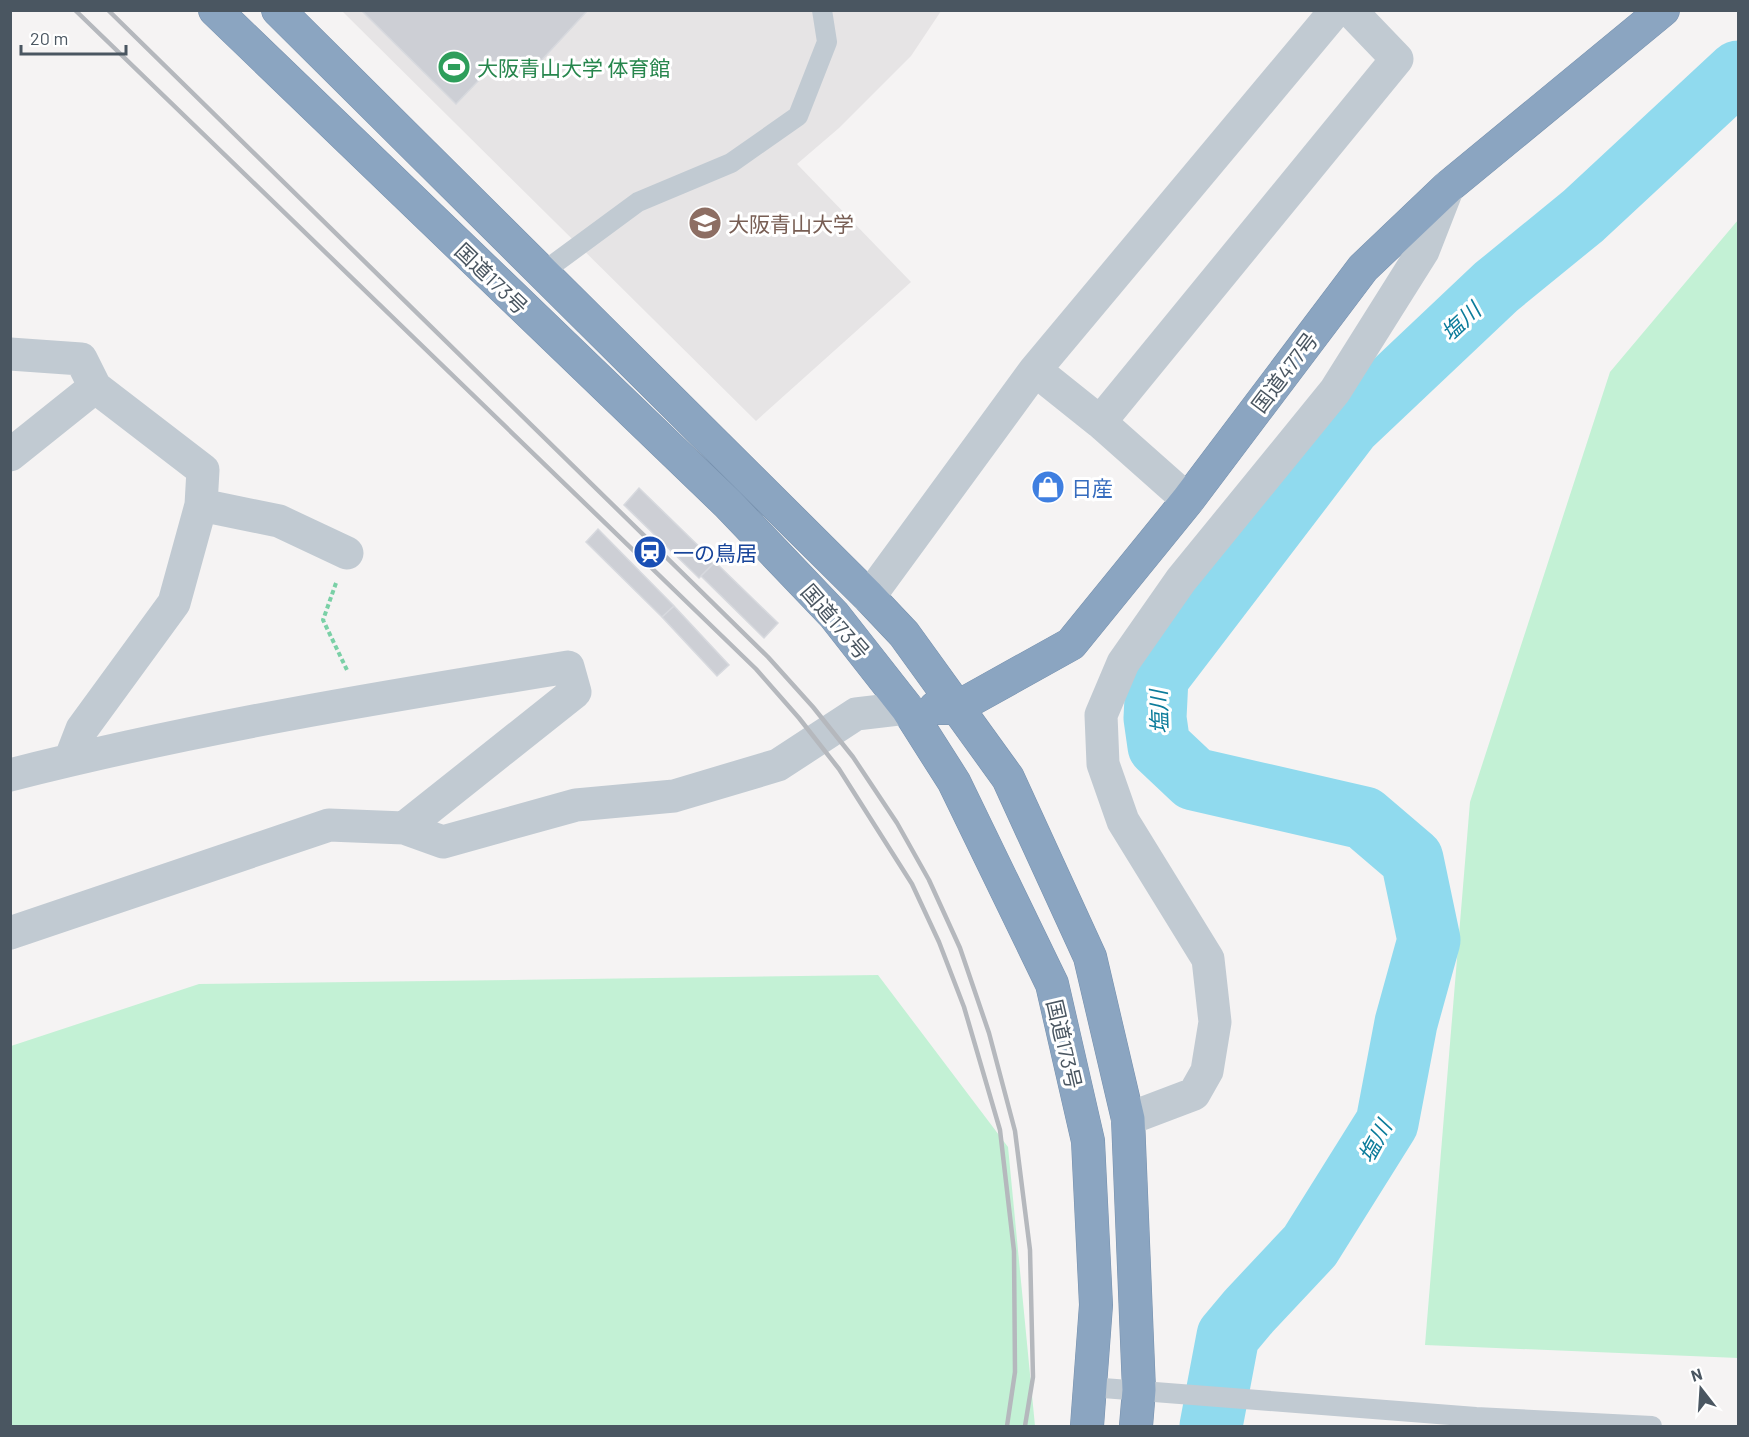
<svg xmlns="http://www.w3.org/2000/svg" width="1749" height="1437" font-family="Barlow,'Noto Sans JP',sans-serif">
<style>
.education{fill:#e6e4e5}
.green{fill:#c3f1d5}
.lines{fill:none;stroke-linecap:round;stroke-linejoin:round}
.river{stroke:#90daee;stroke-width:63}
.building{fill:#cdcfd5;stroke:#d7d9de;stroke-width:1.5}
.highway-casing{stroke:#7690ad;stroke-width:34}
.path{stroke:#7ad0a6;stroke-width:4;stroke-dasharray:4.5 3;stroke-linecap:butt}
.lane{stroke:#c1cad2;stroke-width:20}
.street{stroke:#c1cad2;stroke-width:33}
.highway{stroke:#8ba5c1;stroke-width:33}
.rail{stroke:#b5b8bd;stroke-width:4.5}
.labels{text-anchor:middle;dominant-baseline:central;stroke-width:6;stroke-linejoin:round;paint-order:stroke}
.leisure-label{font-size:21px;fill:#27864d;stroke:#fff;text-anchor:start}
.education-label{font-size:21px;fill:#785e54;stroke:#fff;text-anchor:start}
.street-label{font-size:21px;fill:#4a5661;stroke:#fff}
.shop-label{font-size:21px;fill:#366cbe;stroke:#fff;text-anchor:start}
.transit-label{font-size:21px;fill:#164399;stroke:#fff;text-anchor:start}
.water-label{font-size:22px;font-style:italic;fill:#0c7c9b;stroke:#fff}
</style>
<rect width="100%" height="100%" fill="#f5f3f3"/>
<path class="education" d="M342 11H941L911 56 839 128 797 164 911 282 756 421Z"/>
<path class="green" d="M1738 220V1358L1425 1345 1470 802 1610 372Z
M878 975 1008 1147 1035 1426H11V1046L199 984Z"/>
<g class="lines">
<path class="river" d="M1211 1426 1228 1336 1249 1311 1310 1246 1387 1123 1406 1023 1429 940 1412 859 1364 818 1194 779 1159 746 1155 718 1157 678 1350 425 1496 287 1583 216 1738 72"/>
</g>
<path class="building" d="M361 10H588L525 78 502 56 456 104Z
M639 488 715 562 699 578 624 505Z
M598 529 674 606 662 617 586 542Z
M715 562 778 623 764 638 701 576Z
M674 606 729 665 717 676 662 617Z"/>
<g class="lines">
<defs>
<path id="highway" d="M215 10 728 504 834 615 907 708 954 782 1052 984 1088 1141 1096 1305 1087 1426
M278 10 869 597 904 634 1008 778 1090 957 1128 1119 1139 1390 1136 1426
M935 708H956L1071 644 1188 500 1363 268 1448 187 1663 10"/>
</defs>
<use href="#highway" class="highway-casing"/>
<path class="path" d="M336 583 323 620 347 670"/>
<path class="lane" d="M543 272 638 202 731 163 798 116 827 42 822 10
M1090 1387 1476 1417 1652 1426"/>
<path class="street" d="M10 354 81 359 95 387 203 470 201 505 279 521 347 553
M1035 370 1100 422 1397 59 1350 10
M1100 422 1188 500
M10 455 95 387
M869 597 1035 370 1336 10
M70 760 82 729 174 603 201 505
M10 775C194 728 381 697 568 667L575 692 404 828
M10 933 329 825 404 828 443 842 576 805 674 796 778 765 856 714 907 708
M1128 1119 1194 1094 1207 1071 1215 1022 1208 959 1123 821 1103 764 1101 715 1123 663 1181 580 1335 391 1423 251 1448 187"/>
<use href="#highway" class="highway"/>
<path class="rail" d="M75 10 756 669 799 718 839 769 912 884 939 942 964 1007 1000 1130 1014 1251 1015 1372 1007 1426
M108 10 768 657 813 707 853 757 897 823 929 880 960 948 989 1033 1015 1131 1030 1250 1033 1377 1025 1426"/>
</g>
<defs>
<symbol id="stadium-disc" viewBox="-11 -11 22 22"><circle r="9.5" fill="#2e9e5b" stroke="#fff"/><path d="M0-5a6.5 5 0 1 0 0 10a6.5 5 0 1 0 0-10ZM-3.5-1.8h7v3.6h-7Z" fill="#fff"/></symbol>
<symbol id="university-disc" viewBox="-11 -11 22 22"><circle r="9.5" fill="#8d6e63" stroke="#fff"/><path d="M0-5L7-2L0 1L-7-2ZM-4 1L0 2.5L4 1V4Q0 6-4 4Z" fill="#fff"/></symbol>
<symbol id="shop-disc" viewBox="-11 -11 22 22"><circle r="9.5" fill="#3f7fe0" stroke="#fff"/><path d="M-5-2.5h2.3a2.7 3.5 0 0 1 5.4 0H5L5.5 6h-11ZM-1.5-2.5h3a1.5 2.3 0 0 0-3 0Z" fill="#fff"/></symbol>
<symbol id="station-disc" viewBox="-11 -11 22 22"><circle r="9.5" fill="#1a4fb4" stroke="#fff"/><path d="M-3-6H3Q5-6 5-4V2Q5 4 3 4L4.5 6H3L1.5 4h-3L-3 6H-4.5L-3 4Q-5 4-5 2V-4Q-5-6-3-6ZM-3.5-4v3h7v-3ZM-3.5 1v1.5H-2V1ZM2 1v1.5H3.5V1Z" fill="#fff"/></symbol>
</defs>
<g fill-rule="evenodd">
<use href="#stadium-disc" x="435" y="48" width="38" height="38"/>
<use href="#university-disc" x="686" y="204" width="38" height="38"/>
<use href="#shop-disc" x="1029" y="468" width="38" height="38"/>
<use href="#station-disc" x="631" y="533" width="38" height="38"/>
</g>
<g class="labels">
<g class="leisure-label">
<text x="477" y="67">大阪青山大学 体育館</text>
</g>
<g class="education-label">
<text x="728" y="223">大阪青山大学</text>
</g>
<g class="street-label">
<text transform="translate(492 278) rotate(44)">国道173号</text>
<text transform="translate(1284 372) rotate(-53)">国道477号</text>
<text transform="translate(836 621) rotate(49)">国道173号</text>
<text transform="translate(1065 1044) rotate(77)">国道173号</text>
</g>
<g class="shop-label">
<text x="1071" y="487">日産</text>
</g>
<g class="transit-label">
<text x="673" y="552">一の鳥居</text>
</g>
<g class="water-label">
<text transform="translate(1460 321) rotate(-43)">塩川</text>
<text transform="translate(1158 712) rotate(-92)">塩川</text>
<text transform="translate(1374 1141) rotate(-61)">塩川</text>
</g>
</g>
<rect width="1749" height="1437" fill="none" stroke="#4a5661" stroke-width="24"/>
<g transform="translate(1701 1389) rotate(343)" stroke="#ffffff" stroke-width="4.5" paint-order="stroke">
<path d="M0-4.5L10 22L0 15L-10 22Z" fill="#4a5661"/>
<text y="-9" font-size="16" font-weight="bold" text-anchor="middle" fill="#4a5661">N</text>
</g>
<path d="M21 45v9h105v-9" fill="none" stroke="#4a5661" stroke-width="3"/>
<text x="30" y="45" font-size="18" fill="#4a5661" stroke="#ffffff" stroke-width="4.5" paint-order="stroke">20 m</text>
</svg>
